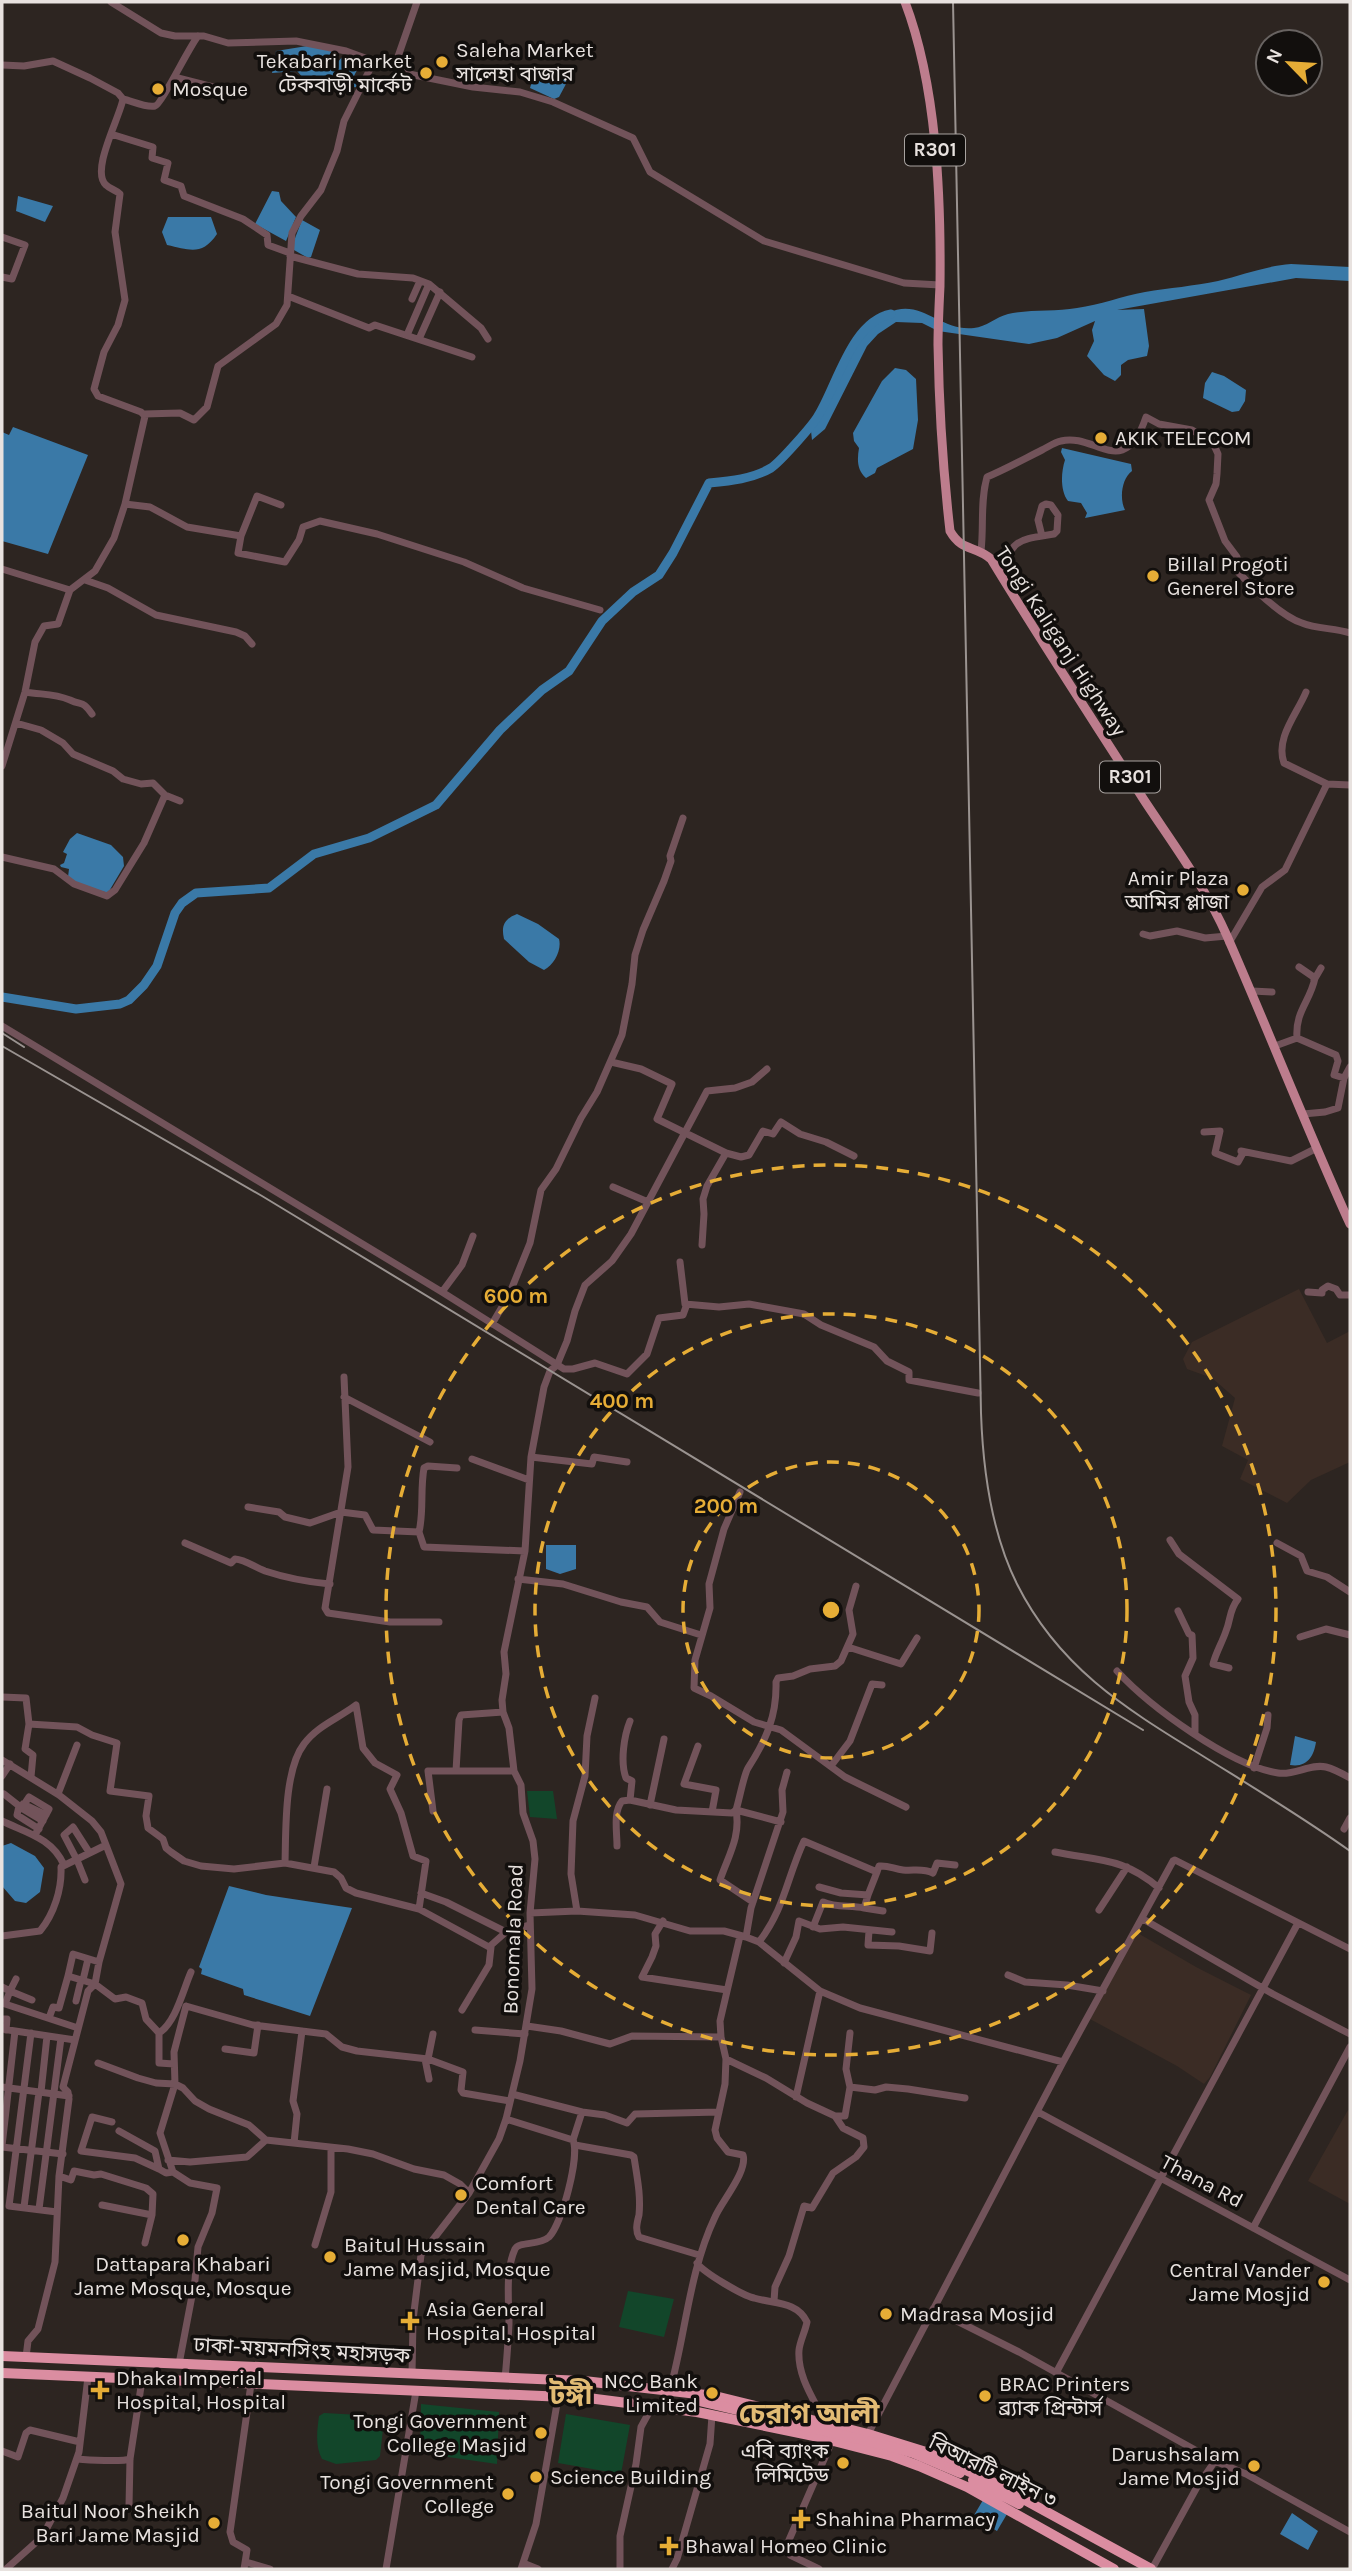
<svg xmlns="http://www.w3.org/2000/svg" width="1352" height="2571" font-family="Karla,'Noto Sans Bengali',sans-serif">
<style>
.built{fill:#3b2c25}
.green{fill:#12462a}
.water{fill:#3a79a7}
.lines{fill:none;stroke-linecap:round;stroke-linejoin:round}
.river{stroke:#3a79a7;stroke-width:9}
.minor{stroke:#72535a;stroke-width:7}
.major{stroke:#bd7d8d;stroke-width:9}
.highway{stroke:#db8da1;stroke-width:10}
.rail{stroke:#9a9390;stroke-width:2}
.highway-bridge{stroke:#db8da1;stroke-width:10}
.ring{fill:none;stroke:#e6ad36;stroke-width:3.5;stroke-dasharray:12 9}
.poi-dot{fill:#e6ad36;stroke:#120f0d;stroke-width:2.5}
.labels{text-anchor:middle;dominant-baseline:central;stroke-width:7;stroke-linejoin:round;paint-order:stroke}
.shield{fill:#120f0d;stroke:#a8a3a0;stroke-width:2}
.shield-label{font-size:19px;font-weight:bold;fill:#e8e2df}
.poi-label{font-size:21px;fill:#e8e2df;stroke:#120f0d;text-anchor:start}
.street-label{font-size:21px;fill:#e8e2df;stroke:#120f0d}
.district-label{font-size:28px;font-weight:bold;fill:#e2bb74;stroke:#120f0d}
.centre{fill:#e6ad36;stroke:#120f0d;stroke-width:3.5}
.ring-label{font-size:21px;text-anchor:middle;font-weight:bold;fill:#e6ad36;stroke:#120f0d;stroke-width:7;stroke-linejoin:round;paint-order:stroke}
</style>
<rect width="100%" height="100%" fill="#2d2521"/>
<path class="built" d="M1299 1289 1327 1343 1350 1331V1462L1311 1480 1287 1503 1240 1479 1248 1460 1222 1446 1235 1398 1212 1378 1187 1369 1183 1359 1192 1342Z
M1136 1932 1196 1967 1251 1995 1210 2077 1204 2084 1177 2066 1090 2019Z
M1348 2110 1350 2111V2204L1308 2181Z"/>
<path class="green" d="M527 1791H553L557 1819 530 1817Z
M628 2291 674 2299 664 2337 619 2327Z
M421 2404 499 2412 497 2464 420 2453Z
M324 2413 379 2416 384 2420 380 2456 376 2460 336 2464 322 2459C315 2446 317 2431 319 2416Z
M566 2414 630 2425 621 2474 558 2463Z"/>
<path class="water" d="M307 46 332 50 329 60 337 63 343 56 364 64 362 69 358 68 353 78 358 87 335 88 329 81 305 80 297 71 272 73 276 51Z
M540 68 567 78 566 84 559 97 554 99 530 88 535 71Z
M272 191 279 192 281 201 296 217 286 241 255 224Z
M18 196 53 206 45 222 16 211Z
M168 217H211L217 234C202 256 190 250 167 245L162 232Z
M302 220 320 230 311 257 308 258 294 250 292 246Z
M1291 264 1350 267V281L1296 278 1117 310 1144 309 1149 346 1147 356 1128 360 1121 365V375L1115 381 1104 375 1087 356 1094 341 1092 330 1095 321 1057 338 1029 344 938 331 922 323 896 322 878 334 867 346 825 429 812 440 811 431C841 395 842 336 888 313 921 297 940 332 974 328 986 327 996 317 1008 314 1030 309 1055 312 1077 308 1100 305 1122 296 1145 292 1169 288 1194 286 1218 281 1243 275 1265 266 1291 264Z
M895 368 906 370 916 379 918 420 913 449 877 468 875 473 866 478C857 470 857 460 859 448L854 441 853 433 882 381Z
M1212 372 1224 376 1246 390 1245 401 1239 411 1232 412 1203 398 1205 383Z
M13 427 88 455 48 554 2 541V432L9 435Z
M1062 448 1131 464 1132 471C1122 478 1119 498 1125 510L1085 518 1087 513 1081 503 1068 501C1060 491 1061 472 1065 460L1061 452Z
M77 833 111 845 123 857 124 866 108 893 79 884 68 877 69 869 61 867 60 865 64 863 67 854 63 852 70 839Z
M517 914 538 924 559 939C562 950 554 965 544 970L529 962 504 939C501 926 504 919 517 914Z
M546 1545H576V1569L560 1574 546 1569Z
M1295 1736 1316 1742C1314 1756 1307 1768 1290 1765Z
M11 1843 35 1856 44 1868 40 1892 26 1903 15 1901 2 1886V1846Z
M229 1886 266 1895 352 1908 310 2016 244 1995 243 1989 201 1974 202 1969 199 1967Z
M983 2500 1007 2514 997 2531 973 2517Z
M1292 2513 1318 2531 1308 2550 1280 2534Z"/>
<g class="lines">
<path class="river" d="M2 997 76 1009 120 1004 129 1000 144 985 157 966 175 913 182 903 196 893 269 888 314 854 369 838 436 805 500 730 542 690 569 671 602 621 633 592 659 575 673 553 709 483C731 481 752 479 771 468 780 462 812 426 818 416 837 386 851 322 891 314"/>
<path class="minor" d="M111 2 161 33 175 36H204L228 43 296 41 346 51 409 74 473 87 520 92 553 102 633 138 650 172 764 241 904 283 940 285
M2 65 24 66 53 61 90 78 118 93 123 99C120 117 90 171 106 185 110 189 116 190 120 194L115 232 125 300 118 325 104 352 94 389 98 396 141 412 145 416 125 504 114 538 95 571 70 590 58 624 44 626 35 642 25 692 2 766
M394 68 417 2
M174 77 217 88
M123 99C132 101 146 108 155 106 161 105 189 47 198 36
M111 134 153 147 152 158 168 163 164 180 181 186 184 196 243 219 267 235 268 245 290 253
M2 237 25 245 12 279 2 277
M290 256 358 274 413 278 429 284 481 328 488 339
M288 296 369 328 375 325 472 357
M412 299 420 281
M407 335 429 284
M419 339 440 292
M144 414 180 413 194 420 207 407 218 366 276 324 287 305 292 233 301 216 321 190 337 151 344 121 374 61
M125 504 150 507 187 527 241 536 238 553 285 562 299 540 303 527 320 521 377 534 464 562 523 588 600 610
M241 536 257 496 281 505
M981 551C984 526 980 501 987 477 1006 469 1024 459 1042 450 1048 447 1055 442 1061 441 1095 432 1124 482 1146 417L1159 424 1192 430 1213 443 1218 454 1217 474 1216 484 1209 500 1225 541 1237 557 1238 572C1253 588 1281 616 1302 623 1317 629 1335 628 1350 633
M2 569 70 590
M1000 574C1013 538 1018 540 1054 534L1057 531 1058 515 1051 505 1046 504 1042 506 1038 520 1042 536
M85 580 108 588 156 615 236 632 245 636 252 644
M25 692C43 695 53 693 70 700 83 706 82 700 92 714
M16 723 41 730 63 743 73 754 113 771 123 779 141 784 153 783 165 795 180 801
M1327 784 1350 785
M2 857 54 869 74 884 107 896 115 890 144 843 165 795
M1143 934 1150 936 1177 931 1205 938 1227 936
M1229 943 1262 887 1285 870 1327 784 1284 763C1275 738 1297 714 1306 692
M1314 980 1321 968
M1252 991 1272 992
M2 1026 442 1292 564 1369H573L595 1363 627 1374 647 1354 659 1318 683 1315 687 1304
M1297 1038C1295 1011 1310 1002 1315 978L1299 967
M1275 1046 1297 1038 1336 1055 1338 1061 1334 1075 1344 1078
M611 1062 641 1069 672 1084 657 1119 726 1153 707 1186 703 1199 704 1214 702 1245
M1303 1114 1325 1112 1338 1108 1344 1078 1350 1067
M1204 1132 1220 1131 1215 1153 1238 1162 1243 1153
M1241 1151 1291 1161 1315 1149
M726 1153 741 1157 749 1155 763 1131 773 1134 781 1122 800 1134 826 1142 854 1156
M613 1187 648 1202
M680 1262 685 1304 719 1307 749 1304 804 1314 821 1325 874 1347 887 1361 909 1372V1380L978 1393
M442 1292 462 1265 473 1236
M1308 1292 1322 1293V1290L1328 1286 1336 1289 1340 1295H1350
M492 1324 509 1295 530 1243 541 1190 556 1169 581 1118 597 1092 622 1035 632 984 635 955 643 930 664 881 671 861 670 856 683 818
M344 1377 348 1467 325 1608 328 1613 390 1622H439
M344 1397 430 1442
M531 1457 592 1464 594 1457 627 1462
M472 1459 529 1480
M740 1492 724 1529 709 1584 710 1608 695 1660 694 1688 711 1696 754 1722 781 1730 845 1777 906 1807
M248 1507 279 1512 285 1517 310 1523 341 1512 365 1515 373 1530 419 1532 424 1547 525 1551
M419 1532C424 1511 420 1490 424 1468L428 1466 457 1468
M1170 1540 1179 1554 1238 1599C1229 1610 1231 1619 1226 1631 1222 1643 1216 1652 1213 1664L1229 1668
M185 1543 231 1563 235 1559C246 1560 254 1567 265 1571 286 1578 308 1582 330 1584
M1277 1543 1301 1556 1307 1571 1327 1577 1350 1592
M518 1579 563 1584 621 1602 647 1607 660 1622 701 1635
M1178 1611 1189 1634 1192 1635 1193 1658 1185 1676 1189 1702 1195 1715V1734
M1300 1637 1326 1629 1350 1635
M848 1647 901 1664 917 1638
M1117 1671C1150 1707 1231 1766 1278 1773 1294 1776 1311 1763 1326 1767 1334 1769 1343 1774 1350 1778
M2 1697 26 1698 29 1724 77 1727 92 1735 117 1743 110 1791 149 1796 146 1816 148 1828 163 1839 166 1848 171 1852 184 1861 201 1866 234 1869 285 1863 334 1872 341 1878 346 1888 356 1893 419 1909 489 1947 506 1932 529 1925
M29 1724 25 1749 33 1755 31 1777
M698 1746 684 1784 716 1790 712 1812
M2 1760 59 1795 92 1821 101 1832 121 1884 99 1962 73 1954 68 1976 95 1984 88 1991 63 2087 68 2092 69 2099 59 2176 55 2262 38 2329 28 2341 26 2357
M831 1766 850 1741 872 1684 882 1685
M1254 1768 1267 1728 1268 1715
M456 1771 459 1720 461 1715 503 1712
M2 1776 10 1764
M4 1794 23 1809 43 1821
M58 1794 77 1745
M630 1800 632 1781 626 1778C620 1762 624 1736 630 1721
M25 1803 29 1797 49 1809 35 1835
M23 1804 46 1815
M650 1805 664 1739
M19 1806 17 1815 39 1829
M433 1811 428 1771H514
M2 1821C27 1833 52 1838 64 1865
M781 1822 736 1810C739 1801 744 1774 748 1768 766 1740 777 1716 776 1682L778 1678 793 1676 810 1669 835 1666 841 1661 853 1634 849 1610 856 1586
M1344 1829 1350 1818
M617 1846C617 1831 613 1812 622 1801L630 1800 676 1810 732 1813 736 1810C741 1837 728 1856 720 1880L753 1902
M1055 1852C1098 1861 1123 1857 1159 1888
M285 1863C286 1831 284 1770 304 1744 317 1726 339 1718 356 1705L363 1748 375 1763 397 1775 390 1789 401 1813 413 1856 426 1861 419 1909
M314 1867 327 1789
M85 1880 77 1860 64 1835 73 1827 89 1852
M819 1887 841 1893 868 1895 877 1872
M421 1893 446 1902 506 1932
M864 1908 883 1911
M1099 1910 1127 1867
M577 1911 571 1874 573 1821 585 1776 587 1736 595 1698
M530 1913 577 1911 635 1915 690 1931H724L746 1937 759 1942 820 1991 860 2008 1063 2062
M1143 1919 1273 1994 1350 2034
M663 1921 655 1934 656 1946 652 1957 642 1977 727 1990
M813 1927 823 1902C836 1908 850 1905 864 1908L868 1895
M869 1931 868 1945 899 1946 930 1951 932 1933
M2 1936 40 1931C54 1914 62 1889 61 1867L106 1845
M746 1937 751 1908 783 1812 782 1790 787 1772
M759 1942C785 1908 787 1877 804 1841L877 1872 879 1866C888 1865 894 1869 903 1870 914 1871 923 1868 933 1873L937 1863 955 1865
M99 1962 95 1984 115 1999 126 1997 142 2003 146 2019 159 2033V2063L174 2064
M784 1963 796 1937 799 1921 820 1929 843 1927 892 1932
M1008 1975 1025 1982 1067 1985 1103 1991
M16 1979 10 1991 32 2000
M83 1980 88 1959
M2 1987 10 1991 5 2004
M76 2001 81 1980
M2 2003 78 2028
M462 2010 489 1965 491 1947
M49 2018 53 2007 59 2008 68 1976
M2 2019H7L6 2030
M527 2026 561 2031 610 2044 632 2036 721 2037
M2 2029 75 2040
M475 2030 525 2034
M31 2033 9 2206 57 2212
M159 2033C176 2022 183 1990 191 1972
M225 2049 254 2053 258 2025
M425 2059 429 2079
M428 2059 433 2034
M726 2059 766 2078 807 2103 835 2116 843 2128 863 2138 864 2147 856 2157 833 2173 812 2208 804 2206 789 2256 775 2287 774 2301
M98 2063 138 2078 156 2083 175 2084 183 2088 195 2101 209 2109 249 2125 266 2140 348 2149 373 2154 414 2169 444 2175 460 2184 469 2193
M2 2087 69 2096
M850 2087 875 2090 886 2087 908 2089 965 2098
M41 2092 47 2036
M512 2094 582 2112
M796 2097 820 1991
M1038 2112 1350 2280
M835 2116H845L850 2087 846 2069 850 2033
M506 2119 573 2140 582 2112 605 2115 627 2123 635 2114 719 2112
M112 2122 92 2117 81 2151 135 2158 159 2169
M119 2131 155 2151 159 2169 166 2173 173 2172
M294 2143 297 2114 293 2101 302 2031
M575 2145 631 2155 634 2157C637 2177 641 2195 639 2215 637 2223 635 2230 639 2237L699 2255
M2 2146 15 2031
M2 2147 63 2154
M168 2160 190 2162 247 2157 266 2140
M59 2176 71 2180 74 2171 94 2175 101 2174 146 2188 153 2194 152 2215 145 2243
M102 2205 152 2215
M24 2207 39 2092
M39 2209 61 2038
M1253 2228 1350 2047
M315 2245 331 2192V2148
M697 2263C704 2273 742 2295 754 2298 774 2304 797 2301 807 2322 805 2332 800 2341 799 2350 797 2377 815 2401 826 2424
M933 2309 1019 2352 1215 2461 1197 2487 1152 2569
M179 2364 195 2280 198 2247 212 2213 217 2188 190 2183 173 2172 160 2133 175 2084 174 2052 186 2006 253 2025 326 2034 342 2047 357 2051 428 2059 463 2072 461 2090 463 2093 510 2101
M1056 2373 1298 1923
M412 2374 413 2320 421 2255 469 2193 499 2139 506 2119 520 2061 532 1989 530 1913 535 1859 533 1841 523 1813 521 1785 514 1771 509 1728 503 1712 502 1700 506 1674 504 1652 525 1551 531 1457 544 1387 550 1371 557 1365 567 1341 575 1311 585 1285 612 1261 631 1234 707 1091 735 1088 752 1082 767 1069
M505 2378C507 2360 508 2342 509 2324 509 2301 505 2271 515 2249 519 2241 539 2246 549 2237 562 2224 580 2156 573 2140
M670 2390C686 2332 689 2272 715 2217 722 2201 748 2171 743 2155L728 2152 717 2138 715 2130 725 2084 726 2059 721 2037 720 2021 740 1936
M868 2434 1063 2062 1173 1861 1175 1860 1350 1949
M2 2451 18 2457 26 2433 30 2430 80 2442
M77 2459C87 2460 123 2462 130 2459
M1215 2461 1246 2474 1350 2532
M129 2506 130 2459 142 2380
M246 2562 270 2569
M523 2563 538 2569
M6 2569 42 2537 63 2498 79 2452 88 2377
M244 2569 247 2550 233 2542 230 2532 251 2384
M386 2569 416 2391
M521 2569 536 2524 558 2398
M620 2569V2536L636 2464 641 2427 653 2405
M672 2569 677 2559 710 2444 712 2415
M819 2569 790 2555 788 2548 789 2540 832 2441"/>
<path class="major" d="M905 2C937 86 941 197 940 286 939 306 938 326 938 345 939 407 943 470 950 531 962 552 975 545 991 559 1040 640 1093 720 1144 800 1173 844 1206 888 1227 936 1269 1032 1307 1129 1350 1224"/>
<path class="highway" d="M2 2356 584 2381 715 2396 868 2434 926 2452 992 2482 1151 2569
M2 2373 588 2398 697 2412 814 2436 892 2456 919 2466 967 2487 1114 2569
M973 2480 1019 2504"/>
<path class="rail" d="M953 2 981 1413C983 1471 991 1532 1017 1584 1058 1666 1123 1707 1198 1753 1249 1785 1301 1816 1350 1851
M2 1033 24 1047
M2 1046 262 1196 1143 1730"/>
<path class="highway-bridge" d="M699 2401 888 2446 913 2453 960 2473"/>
</g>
<g class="ring">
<circle cx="831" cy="1610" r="148"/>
<circle cx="831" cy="1610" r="296"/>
<circle cx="831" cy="1610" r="445"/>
</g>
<g class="poi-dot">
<circle cx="442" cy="62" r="7"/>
<circle cx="426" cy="73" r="7"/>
<circle cx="158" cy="89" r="7"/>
<circle cx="1101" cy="438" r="7"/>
<circle cx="1153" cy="576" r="7"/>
<circle cx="1243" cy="890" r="7"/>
<circle cx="461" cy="2195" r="7"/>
<circle cx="183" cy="2240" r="7"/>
<circle cx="330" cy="2257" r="7"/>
<circle cx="1324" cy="2282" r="7"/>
<circle cx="886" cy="2314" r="7"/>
<path d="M406.5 2310.5h7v7h7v7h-7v7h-7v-7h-7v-7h7z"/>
<path d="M96.5 2379.5h7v7h7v7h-7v7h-7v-7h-7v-7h7z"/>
<circle cx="712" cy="2393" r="7"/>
<circle cx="985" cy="2396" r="7"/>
<circle cx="541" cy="2433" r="7"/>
<circle cx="843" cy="2463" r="7"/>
<circle cx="1254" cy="2466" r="7"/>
<circle cx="536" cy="2477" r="7"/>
<circle cx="508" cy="2494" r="7"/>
<path d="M797.5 2508.5h7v7h7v7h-7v7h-7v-7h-7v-7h7z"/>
<circle cx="214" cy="2523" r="7"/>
<path d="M665.5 2535.5h7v7h7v7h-7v7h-7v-7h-7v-7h7z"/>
</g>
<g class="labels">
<g class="shield">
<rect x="905" y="134.5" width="60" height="31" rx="5"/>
<rect x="1100" y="761.5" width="60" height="31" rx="5"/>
</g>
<g class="shield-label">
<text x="935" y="150">R301</text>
<text x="1130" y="777">R301</text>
</g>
<g class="poi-label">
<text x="456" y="50">Saleha Market<tspan x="456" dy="24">সালেহা বাজার</tspan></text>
<text x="412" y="61" text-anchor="end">Tekabari market<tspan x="412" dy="24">টেকবাড়ী মার্কেট</tspan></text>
<text x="172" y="89">Mosque</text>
<text x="1115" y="438">AKIK TELECOM</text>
<text x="1167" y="564">Billal Progoti<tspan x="1167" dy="24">Generel Store</tspan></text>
<text x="1229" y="878" text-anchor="end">Amir Plaza<tspan x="1229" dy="24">আমির প্লাজা</tspan></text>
<text x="475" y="2183">Comfort<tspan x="475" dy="24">Dental Care</tspan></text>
<text x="344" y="2245">Baitul Hussain<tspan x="344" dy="24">Jame Masjid, Mosque</tspan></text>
<text x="183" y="2264" text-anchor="middle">Dattapara Khabari<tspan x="183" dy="24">Jame Mosque, Mosque</tspan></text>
<text x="1310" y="2270" text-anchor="end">Central Vander<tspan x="1310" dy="24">Jame Mosjid</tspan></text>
<text x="426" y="2309">Asia General<tspan x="426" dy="24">Hospital, Hospital</tspan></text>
<text x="900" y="2314">Madrasa Mosjid</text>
<text x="116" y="2378">Dhaka Imperial<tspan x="116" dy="24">Hospital, Hospital</tspan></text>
<text x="698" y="2381" text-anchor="end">NCC Bank<tspan x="698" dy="24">Limited</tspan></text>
<text x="999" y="2384">BRAC Printers<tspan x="999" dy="24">ব্র্যাক প্রিন্টার্স</tspan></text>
<text x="527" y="2421" text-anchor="end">Tongi Government<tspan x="527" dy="24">College Masjid</tspan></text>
<text x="829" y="2451" text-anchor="end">এবি ব্যাংক<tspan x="829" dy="24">লিমিটেড</tspan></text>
<text x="1240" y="2454" text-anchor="end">Darushsalam<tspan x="1240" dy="24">Jame Mosjid</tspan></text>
<text x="550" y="2477">Science Building</text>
<text x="494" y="2482" text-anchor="end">Tongi Government<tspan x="494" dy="24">College</tspan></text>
<text x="200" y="2511" text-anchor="end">Baitul Noor Sheikh<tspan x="200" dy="24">Bari Jame Masjid</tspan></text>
<text x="815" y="2519">Shahina Pharmacy</text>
<text x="685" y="2546">Bhawal Homeo Clinic</text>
</g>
<g class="street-label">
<text transform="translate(1061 641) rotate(57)">Tongi Kaliganj Highway</text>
<text transform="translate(513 1939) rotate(-88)">Bonomala Road</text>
<text transform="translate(1202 2181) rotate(28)">Thana Rd</text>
<text transform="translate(302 2350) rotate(3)">ঢাকা-ময়মনসিংহ মহাসড়ক</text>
<text transform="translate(993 2471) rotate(26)">বিআরটি লাইন ৩</text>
</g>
<g class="district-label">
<text x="571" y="2394">টঙ্গী</text>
<text x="809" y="2413">চেরাগ আলী</text>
</g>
</g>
<circle cx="831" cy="1610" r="10" class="centre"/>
<g class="ring-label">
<text x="516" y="1303">600 m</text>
<text x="622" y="1408">400 m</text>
<text x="726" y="1513">200 m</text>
</g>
<rect width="1352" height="2571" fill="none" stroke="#e8e2df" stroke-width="7"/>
<g transform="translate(1289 63) rotate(295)"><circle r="33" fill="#120f0d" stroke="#686361" stroke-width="2"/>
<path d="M0-5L12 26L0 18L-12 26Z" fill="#e6ad36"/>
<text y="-10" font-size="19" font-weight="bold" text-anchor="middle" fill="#e8e2df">N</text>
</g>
</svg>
